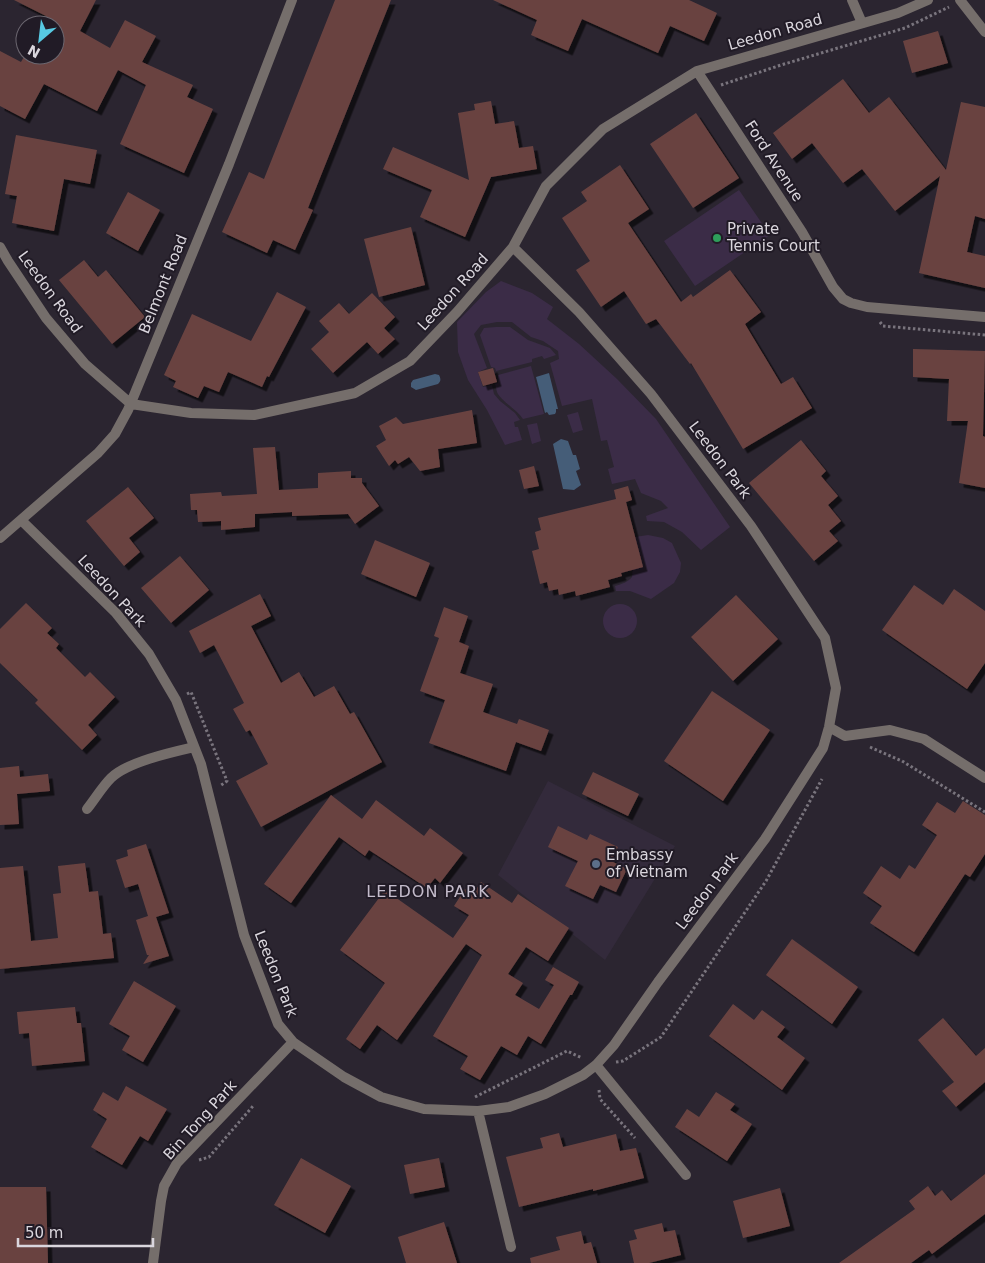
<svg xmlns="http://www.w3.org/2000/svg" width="985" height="1263" font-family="'DejaVu Sans',sans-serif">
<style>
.built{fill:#332a3b}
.green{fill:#3b2c47}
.water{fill:#455d78}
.building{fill:#694341;filter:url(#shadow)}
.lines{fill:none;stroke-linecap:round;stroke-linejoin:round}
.path{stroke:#79747d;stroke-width:3;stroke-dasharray:2.5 2.5;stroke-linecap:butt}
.service{stroke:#756e6b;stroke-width:10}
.minor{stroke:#756e6b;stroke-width:10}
.leisure-dot{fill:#2e9e5b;stroke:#211b26;stroke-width:2}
.service-dot{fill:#5c6f8a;stroke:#211b26;stroke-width:2}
.labels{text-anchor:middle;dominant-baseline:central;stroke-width:4;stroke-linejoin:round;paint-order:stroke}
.street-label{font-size:15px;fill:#dad6dd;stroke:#211b26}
.poi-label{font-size:15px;fill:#dad6dd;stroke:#211b26;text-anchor:start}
.neighbourhood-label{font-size:16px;letter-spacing:1px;fill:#c4bccb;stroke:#211b26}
</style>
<defs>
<filter id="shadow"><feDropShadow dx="4.5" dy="4.5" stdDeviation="0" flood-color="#0009"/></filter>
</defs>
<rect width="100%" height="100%" fill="#2b2530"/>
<path class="built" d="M548 781 675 846 605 960 498 875Z"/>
<path class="green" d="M739 190 770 235 695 286 664 241Z
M501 281 532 293 553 307 547 319 579 344 617 379 656 419 730 527 701 550 682 532 664 522 647 521 646 516 668 508 661 501 641 493 635 479 612 484 608 469 614 467 607 440 601 441 592 399 562 406 550 363 559 359 558 351 543 341 531 337 512 322H497L481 325 474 334 487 368 478 372 483 387 492 385 494 394 500 401 515 413 520 420 514 422 515 427H518L522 440 505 445 487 410 468 380 458 352 457 322 486 292Z
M496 327H510L528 340 550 348 556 355 544 359 542 356 532 359V362L496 371 495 368 491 367 480 335 484 328Z
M531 366 544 414 523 419C517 410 500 400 497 392 496 389 496 386 495 384L498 383V375Z
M578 412 583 430 573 433 567 415Z
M537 423 541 441 532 444 527 425Z
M648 535 663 538 672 543 681 563 680 572 674 583 651 599 630 591H616L615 586C622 584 628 582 632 577L635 537Z
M603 621a17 17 0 1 1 34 0a17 17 0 1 1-34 0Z"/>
<path class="water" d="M549 373 558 409H556V412L555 414 549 415 547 412 545 413 536 377Z
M435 374 439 375C441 379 441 381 438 384L416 390 411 387V383L413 380Z
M561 439 568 441 573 455H576L580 469 576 471 581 485 574 490 563 489 553 444Z"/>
<path class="building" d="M14 0H96L80 31 110 48 125 20 156 36 142 62 193 85 187 97 213 109 184 173 120 144 146 85 118 70 97 111 44 84 25 119 0 106V51L21 62 25 55H55V25H41L46 16Z
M335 0H391L308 208 313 210 295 250 273 240 267 253 222 232 249 172 264 179Z
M493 0H689L717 13 704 41 670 26 658 53 582 19 568 51 531 35 537 20Z
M938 31 948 63 912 73 903 41Z
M843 79 869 113 889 97 946 170 961 102 985 107V219L975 216 967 252 985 256V288L919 273 940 176 895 211 862 169 843 183 812 143 792 159 773 133Z
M491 101 495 124 514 121 519 148 533 146 537 169 491 177 465 237 420 217 432 190 383 169 393 147 469 180 458 113 475 110 474 104Z
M696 113 739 178 693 208 650 144Z
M16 135 97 150 90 184 64 179 54 231 12 223 17 196 5 194Z
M620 165 649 209 628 223 681 302 691 294 693 297 730 270 761 312 745 324 781 384 793 377 812 408 743 449 691 363 690 364 656 319 646 324 624 291 601 307 576 270 590 261 562 218 587 201 581 192Z
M128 192 160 210 138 251 106 233Z
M411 227 425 285 379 297 364 239Z
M84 260 98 277 106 270 145 317 112 344 59 280Z
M277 292 306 307 269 377 267 376 262 387 228 372 219 392 204 386 198 398 173 387 176 381 164 375 192 314 251 341Z
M372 293 395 317 384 328 395 339 378 354 367 342 333 373 311 349 329 332 319 321 339 303 349 314Z
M913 349 985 351 983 436 985 437V488L959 483 968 421H947L949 379 913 377Z
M493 368 497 382 483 386 478 372Z
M472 410 477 443 438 449 440 467 420 471 409 457 398 464 395 460 389 466 376 446 386 440 379 426 396 417 403 424Z
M801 440 826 471 821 476 838 496 828 505 841 521 829 531 838 541 814 561 749 483Z
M275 447 279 490 318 488V473L351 471V478H362V483L379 506 355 524 348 514 292 516V512L255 514V527L221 530V521L198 522 197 510H191L190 494 221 492 222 496 257 494 253 448Z
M534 466 539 486 524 489 519 470Z
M628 486 632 500 626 502 643 567 621 573 622 576 608 580 610 587 576 596 575 591 559 595 558 589 549 591 547 582 540 584 532 551 539 549 535 532 541 530 538 518 616 499 614 490Z
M128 487 154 518 129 538 140 552 124 566 86 521Z
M375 540 430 563 416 597 361 574Z
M180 556 209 590 171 623 141 588Z
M914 585 943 605 954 589 985 611V663L967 689 882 630Z
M260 594 271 616 251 626 281 683 299 672 314 697 334 686 350 714 354 712 382 762 261 827 236 781 268 764 250 730 246 732 233 709 244 703 214 645 200 653 189 631Z
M736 595 778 639 733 681 691 637Z
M26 603 52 628 47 633 59 644 56 648 85 677 90 672 115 697 88 725 97 735 82 750 35 703 38 700 0 663V629Z
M444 607 468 616 459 642 469 646 460 673 493 684 483 712 517 724 519 719 549 730 541 751 516 742 506 771 429 743 445 700 420 691 439 638 434 636Z
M712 691 770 730 723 801 664 761Z
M19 766 20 777 48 774 50 791 17 794 19 824 0 825V768Z
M593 772 639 794 628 816 582 794Z
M331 795 362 819 376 800 424 836 430 828 463 853 440 883 435 878 427 888 369 850 365 856 339 837 291 903 264 884Z
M963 801 985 815V854L970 877 965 874 914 952 870 923 882 906 863 893 881 866 900 879 909 865 915 869 937 835 922 825 937 802 955 813Z
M558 826 587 840 590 834 618 847 611 861 627 869 616 892 600 885 593 899 565 886 578 861 548 847Z
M146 844 169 913 156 917 169 956 143 964 149 955H147L136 920 148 916 138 884 125 888 116 860 128 856 127 850Z
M85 863 89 892 98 891 103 934 111 933 114 958 0 969V868L23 866 31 941 58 938 53 894 61 893 58 866Z
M481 882 512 903 518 894 569 928 548 961 526 947 508 974 523 983 515 995 539 1009 554 985 545 980 553 967 579 982 572 995H570L541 1044 528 1036 517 1055 501 1046 480 1080 460 1069 468 1056 433 1036 482 955 466 944 397 1040 377 1025 360 1049 346 1039 385 983 340 950 385 890 453 938 469 915 454 906 465 889 473 894Z
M792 939 858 987 832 1024 766 975Z
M134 981 176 1006 143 1062 122 1050 130 1036 109 1024Z
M733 1004 754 1020 762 1010 785 1027 777 1037 805 1058 782 1090 709 1036Z
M75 1007 77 1023H81L85 1061 32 1066 29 1033 19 1034 17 1012Z
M943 1018 976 1056 985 1048V1082L956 1107 942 1091 954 1082 918 1040Z
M126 1086 167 1109 148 1141 140 1136 122 1165 91 1147 107 1119 93 1110 103 1092 118 1101Z
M716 1092 735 1104 730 1110 752 1124 727 1161 675 1127 687 1109 699 1117Z
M559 1133 563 1147 616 1134 620 1151 636 1148 644 1178 593 1191V1189L519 1207 506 1157 543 1148 540 1138Z
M301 1158 351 1186 325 1233 274 1205Z
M439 1158 445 1187 410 1194 404 1165Z
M985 1174V1214L932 1254 929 1250 911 1263H839L915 1209 909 1201 928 1186 935 1196 942 1190 951 1201Z
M0 1187H46L48 1263H0Z
M780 1188 790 1226 743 1238 733 1201Z
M444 1222 457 1263H406L398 1237Z
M662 1223 664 1232 675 1230 681 1255 649 1263H634L629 1241 637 1239 634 1230Z
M581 1231 584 1244 591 1242 597 1263H531L530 1258 560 1250 556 1237Z"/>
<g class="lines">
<path class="path" d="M721 85 781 65 905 28 949 7
M880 322 883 326 985 335
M187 694 191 692 227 781 220 786
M870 747 902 761 985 812
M616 1062 623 1061 661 1037 766 881 822 779
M599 1090 600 1099 635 1138
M475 1097 567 1051 582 1058
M199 1160 209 1157 253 1106"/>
<path class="service" d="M852 0 862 23"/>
<path class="minor" d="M960 0 985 32
M697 71 802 232 833 287 843 299 851 303 867 307 985 317
M0 247 8 261 46 318 85 364 131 404 191 413 254 415 355 393 410 361 457 312 513 247 546 186 603 129 697 71 898 13 928 0
M21 520 116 613 149 654 176 700 201 764 244 935 278 1024 293 1042 344 1077 381 1097 424 1109 478 1111 509 1107 545 1094 583 1075 596 1065 614 1045 658 982 765 839 823 748 829 727 836 688 825 638 751 526 651 394 579 312 513 247
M0 538 98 453 115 434 128 410 229 164 292 0
M829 727 845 736 890 730 924 739 985 778
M87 809C95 799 102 787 111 778 127 762 172 752 194 747
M596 1065 686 1175
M478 1111 511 1247
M153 1263 161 1201 164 1186 177 1163 293 1042"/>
</g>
<circle class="leisure-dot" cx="717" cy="238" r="5"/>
<circle class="service-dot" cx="596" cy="864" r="5"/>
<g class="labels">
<g class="street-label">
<text transform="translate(775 32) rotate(-16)">Leedon Road</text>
<text transform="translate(774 161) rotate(57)">Ford Avenue</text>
<text transform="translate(163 284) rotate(-68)">Belmont Road</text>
<text transform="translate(50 292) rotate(54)">Leedon Road</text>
<text transform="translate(453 292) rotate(-48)">Leedon Road</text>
<text transform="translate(720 460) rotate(53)">Leedon Park</text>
<text transform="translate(112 591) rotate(47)">Leedon Park</text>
<text transform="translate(707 891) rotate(-53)">Leedon Park</text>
<text transform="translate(276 974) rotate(68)">Leedon Park</text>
<text transform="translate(200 1120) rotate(-48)">Bin Tong Park</text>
</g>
<g class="poi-label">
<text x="727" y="229">Private<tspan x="727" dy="17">Tennis Court</tspan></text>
<text x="606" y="855">Embassy<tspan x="606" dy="17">of Vietnam</tspan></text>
</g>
<g class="neighbourhood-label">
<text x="428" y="891">LEEDON PARK</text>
</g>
</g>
<g transform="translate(40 40) rotate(208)"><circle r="24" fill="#211b26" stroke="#6b666f"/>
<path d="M0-4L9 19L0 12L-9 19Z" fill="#57c9e2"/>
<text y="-8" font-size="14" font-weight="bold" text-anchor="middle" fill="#dad6dd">N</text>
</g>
<path d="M18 1238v8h135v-8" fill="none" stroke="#dad6dd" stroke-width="2.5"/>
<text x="25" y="1238" font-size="15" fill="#dad6dd" stroke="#211b26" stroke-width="4" paint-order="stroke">50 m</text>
</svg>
